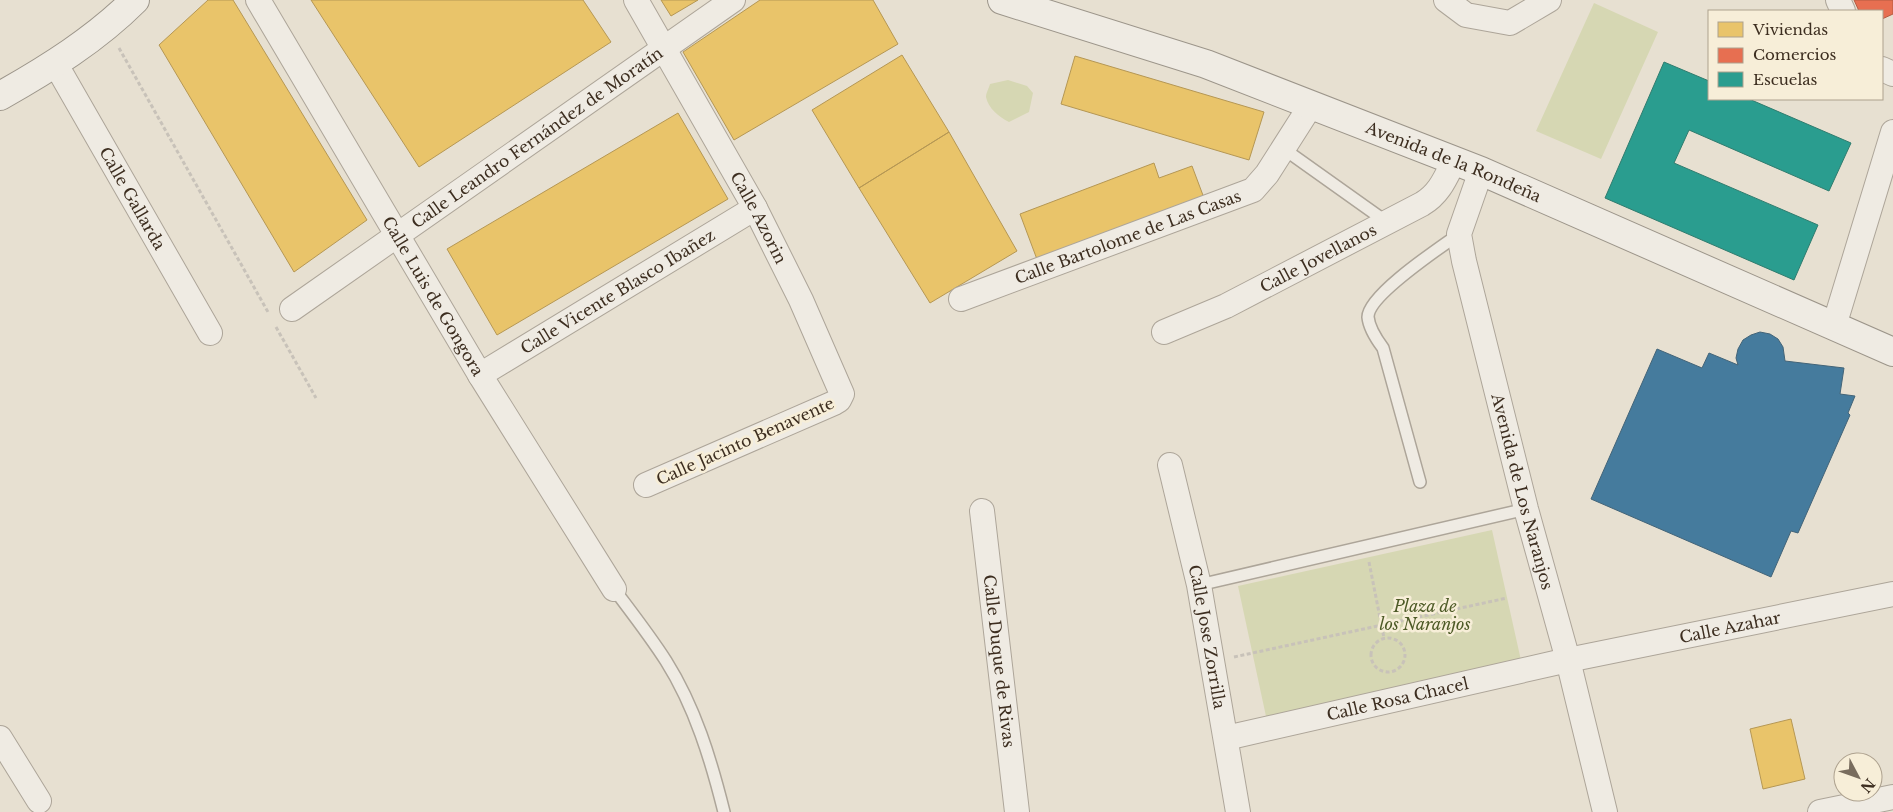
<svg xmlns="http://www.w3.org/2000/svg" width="1893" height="812" font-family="'Libre Baskerville',serif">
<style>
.green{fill:#d6d7b3}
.homes{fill:#e9c46a;stroke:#b59754}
.shops{fill:#e76f51;stroke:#b45c42}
.schools{fill:#2a9d8f;stroke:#307c6e}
.public{fill:#457b9d;stroke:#436478}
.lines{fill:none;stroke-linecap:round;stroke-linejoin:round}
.lane-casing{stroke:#ada599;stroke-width:14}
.street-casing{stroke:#ada599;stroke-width:26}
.secondary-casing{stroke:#9c958a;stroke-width:30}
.path{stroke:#c8c2b9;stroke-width:3;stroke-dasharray:4 2.5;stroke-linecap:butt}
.lane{stroke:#efebe3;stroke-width:11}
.street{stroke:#efebe3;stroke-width:24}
.secondary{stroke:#efebe3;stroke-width:28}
.labels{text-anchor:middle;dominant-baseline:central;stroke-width:5;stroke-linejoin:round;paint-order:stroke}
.street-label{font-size:16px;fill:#3d2e20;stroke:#f7eed8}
.park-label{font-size:16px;font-style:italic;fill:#4d5a26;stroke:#f7eed8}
</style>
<rect width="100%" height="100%" fill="#e7e0d1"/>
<path class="green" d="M1594 3 1658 32 1601 159 1536 131Z
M1008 80 1027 86 1033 93 1029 112 1009 122C999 117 988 108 986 97 986 93 989 88 990 84Z
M1492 530 1522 665 1267 721 1238 586Z"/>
<path class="homes" d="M208 0H233L367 220 294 272 159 45Z
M311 0H583L611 42 419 167Z
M661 0H698L671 16Z
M760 0H873L898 44 734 140 683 52Z
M902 55 949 132 859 188 812 110Z
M1075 56 1264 112 1249 160 1061 104Z
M678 113 728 199 497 335 447 249Z
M949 132 1017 251 930 303 859 188Z
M1154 163 1159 178 1192 166 1204 198 1038 262 1020 214Z
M1791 719 1805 779 1763 789 1750 729Z"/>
<path class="shops" d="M1854 0H1893V14L1882 19V11H1859Z"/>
<path class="schools" d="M1664 62 1709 81V99H1749L1851 143 1829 191 1689 130 1674 163 1818 225 1794 280 1605 198Z"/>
<path class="public" d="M1760 332 1770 334 1778 339 1783 347 1785 361 1844 368 1840 394 1855 396 1848 413 1850 415 1798 533 1791 531 1771 577 1591 499 1657 349 1702 368 1709 353 1738 365 1736 358 1738 349 1743 340 1751 335Z"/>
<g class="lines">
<defs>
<path id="lane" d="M1284 149 1388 223
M1420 482 1383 348C1377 340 1369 328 1368 317 1368 295 1441 247 1459 234
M1199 585 1526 509
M614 589C632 613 650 636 666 661 695 707 711 760 724 812"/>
<g id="street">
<path id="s1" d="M258 0 480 375 614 589"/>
<path id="s2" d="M636 0 755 208 801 300 842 394 839 400 834 403 646 485"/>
<path d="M1446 0 1466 15 1510 23 1549 0"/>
<path d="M1838 0 1843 11"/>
<path id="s3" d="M55 63 210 333"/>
<path d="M1882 69 1893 74"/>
<path id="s4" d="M1481 171 1459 234 1464 261 1526 509 1568 660 1605 812"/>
<path id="s5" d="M961 299 1253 190 1267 174 1311 105"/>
<path id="s6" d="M292 309 733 0"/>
<path d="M1834 326 1893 132"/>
<path id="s7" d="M1164 332 1226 306 1422 204C1439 194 1445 179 1454 161"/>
<path id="s8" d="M480 375 755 208"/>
<path id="s9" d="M1170 465 1199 585 1238 812"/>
<path id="s10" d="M982 511 1017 812"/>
<path d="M0 738 39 801"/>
<path id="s11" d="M1226 738 1568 660 1893 594"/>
<path d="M1820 812 1893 797"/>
</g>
<g id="secondary">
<path id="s12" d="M1002 0 1206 64 1481 171 1893 352"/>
<path d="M0 96C48 69 96 39 135 0"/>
</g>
</defs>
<use href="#lane" class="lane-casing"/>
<use href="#street" class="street-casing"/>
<use href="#secondary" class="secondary-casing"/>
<path class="path" d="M119 48 268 312
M276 327 316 398
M1369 562 1384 638
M1371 655a17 17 0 1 1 34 0a17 17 0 1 1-34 0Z
M1234 657 1507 598"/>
<use href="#lane" class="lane"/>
<use href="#street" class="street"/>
<use href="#secondary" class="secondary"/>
</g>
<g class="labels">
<g class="street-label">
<text stroke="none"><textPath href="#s6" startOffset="299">Calle Leandro Fernández de Moratín</textPath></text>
<text stroke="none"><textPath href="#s12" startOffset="480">Avenida de la Rondeña</textPath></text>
<text stroke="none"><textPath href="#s3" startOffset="156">Calle Gallarda</textPath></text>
<text stroke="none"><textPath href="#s2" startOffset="250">Calle Azorin</textPath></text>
<text stroke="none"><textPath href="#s5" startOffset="178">Calle Bartolome de Las Casas</textPath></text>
<text stroke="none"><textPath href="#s7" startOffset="171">Calle Jovellanos</textPath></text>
<text stroke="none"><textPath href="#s8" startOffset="161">Calle Vicente Blasco Ibañez</textPath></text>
<text stroke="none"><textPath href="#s1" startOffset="344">Calle Luis de Gongora</textPath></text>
<text transform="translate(745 441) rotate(-24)">Calle Jacinto Benavente</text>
<text stroke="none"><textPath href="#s4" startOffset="332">Avenida de Los Naranjos</textPath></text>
<text stroke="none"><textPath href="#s11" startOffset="516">Calle Azahar</textPath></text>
<text stroke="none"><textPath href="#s9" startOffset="176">Calle Jose Zorrilla</textPath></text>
<text stroke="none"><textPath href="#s10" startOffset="151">Calle Duque de Rivas</textPath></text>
<text stroke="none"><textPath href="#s11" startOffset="176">Calle Rosa Chacel</textPath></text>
</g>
<g class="park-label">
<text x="1425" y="606">Plaza de<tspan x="1425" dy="18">los Naranjos</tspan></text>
</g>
</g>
<rect x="1708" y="10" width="175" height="90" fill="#f7eed8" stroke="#ada18e"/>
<rect x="1718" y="22" width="25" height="15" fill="#e9c46a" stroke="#ada18e"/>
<text x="1753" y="35" font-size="15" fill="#3d2e20">Viviendas</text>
<rect x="1718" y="48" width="25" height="15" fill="#e76f51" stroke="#ada18e"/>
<text x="1753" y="60" font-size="15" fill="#3d2e20">Comercios</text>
<rect x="1718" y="72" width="25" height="15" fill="#2a9d8f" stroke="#ada18e"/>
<text x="1753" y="85" font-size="15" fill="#3d2e20">Escuelas</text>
<g transform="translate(1858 777) rotate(131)"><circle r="24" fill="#f7eed8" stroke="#ada18e"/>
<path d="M0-4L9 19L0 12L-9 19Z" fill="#786c5e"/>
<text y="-8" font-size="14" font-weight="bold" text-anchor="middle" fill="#3d2e20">N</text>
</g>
</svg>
